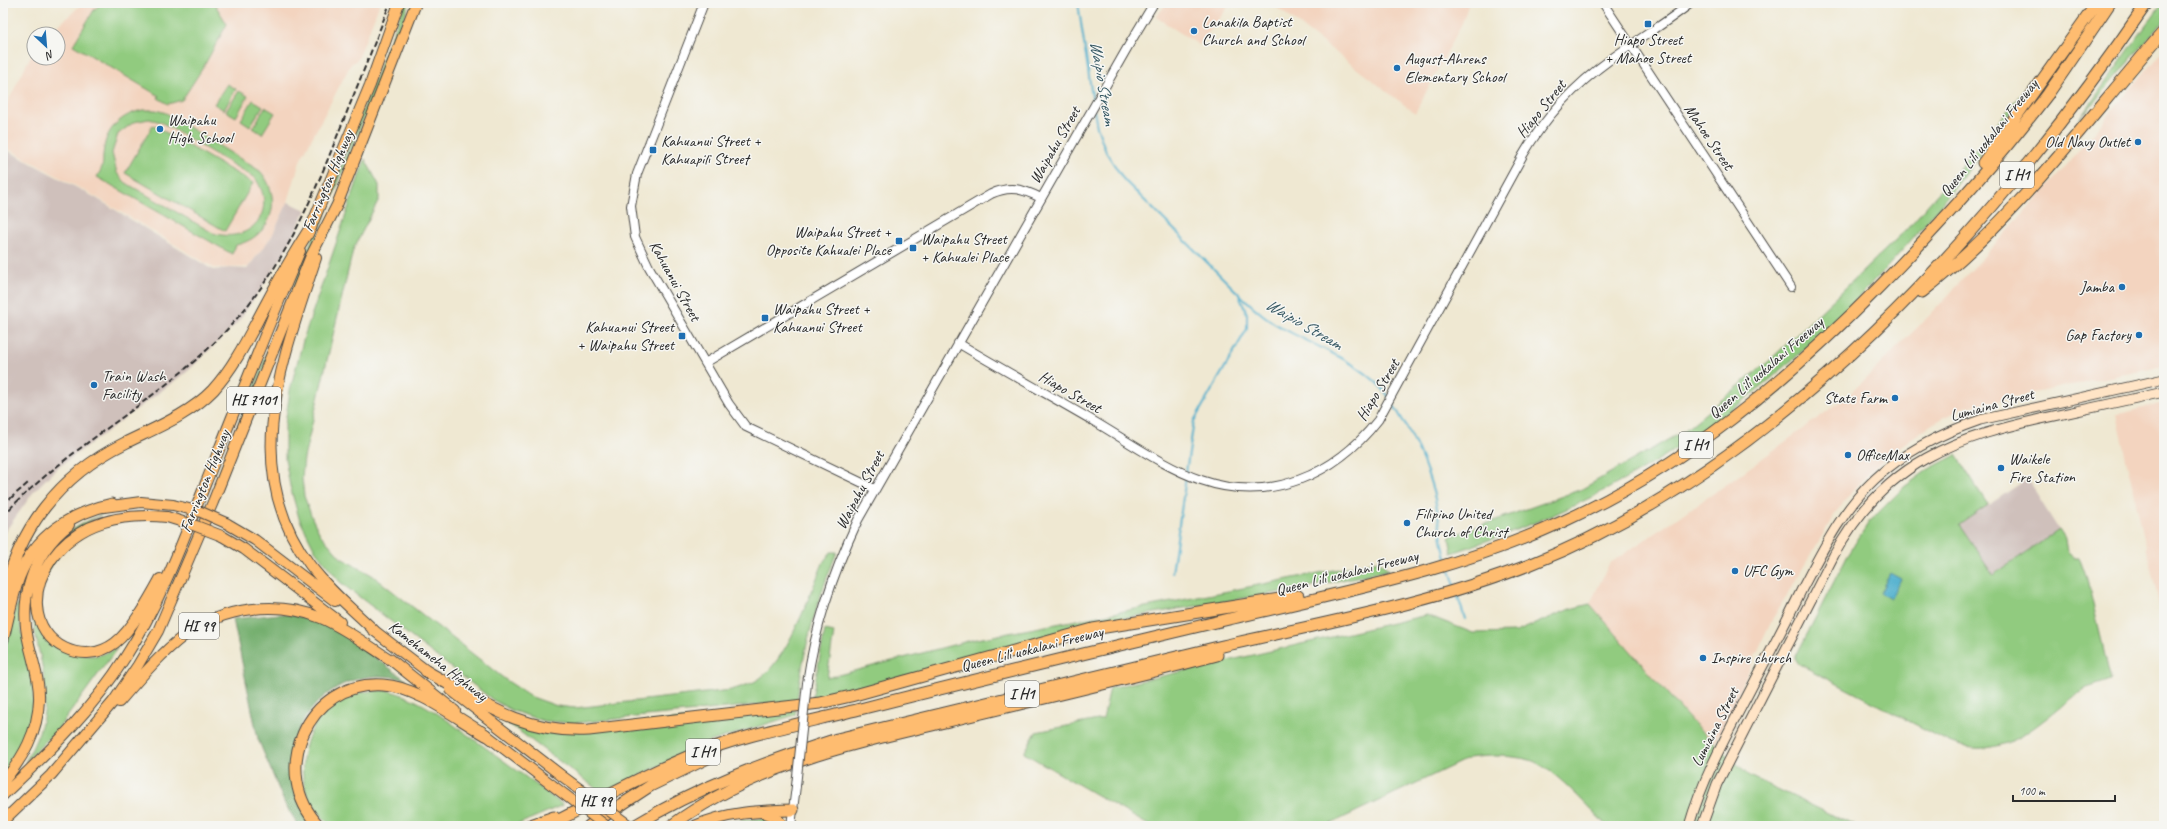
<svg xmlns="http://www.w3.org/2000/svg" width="2167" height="829" font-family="Caveat,sans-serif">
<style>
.built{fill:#f3d4bf}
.industrial{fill:#cfc0bb}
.green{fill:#91cb7f;stroke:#5e7b55;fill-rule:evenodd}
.forest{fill:#74af6e;stroke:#506d4c}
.water{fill:#4eafcd;stroke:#3c6d7c}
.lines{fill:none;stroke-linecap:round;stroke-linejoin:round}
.stream{stroke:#4eafcd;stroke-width:2}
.tertiary-casing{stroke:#484744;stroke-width:10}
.secondary-casing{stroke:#484744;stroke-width:11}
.primary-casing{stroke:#484744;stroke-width:12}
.motorway-casing{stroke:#484744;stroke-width:13}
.tertiary{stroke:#fff;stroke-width:8}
.secondary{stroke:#ffe4c6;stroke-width:9}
.primary{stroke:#febc70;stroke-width:10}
.motorway{stroke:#febc70;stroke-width:11}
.rail{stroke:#2b2b2b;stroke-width:2;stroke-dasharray:6 3;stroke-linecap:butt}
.tertiary-bridge-casing{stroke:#484744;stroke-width:10;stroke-linecap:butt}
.primary-bridge-casing{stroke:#484744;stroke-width:12;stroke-linecap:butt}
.tertiary-bridge{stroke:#fff;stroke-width:8}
.primary-bridge{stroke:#febc70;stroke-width:10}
.poi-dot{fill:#1f6fb2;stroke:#f6f6f2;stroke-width:1.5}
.labels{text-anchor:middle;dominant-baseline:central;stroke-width:3;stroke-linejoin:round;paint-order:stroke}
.shield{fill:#f6f6f2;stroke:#686867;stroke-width:1}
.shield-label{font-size:15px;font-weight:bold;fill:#2b2b2b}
.poi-label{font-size:16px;fill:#2b2b2b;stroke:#f6f6f2;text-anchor:start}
.street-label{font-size:16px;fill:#2b2b2b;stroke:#f6f6f2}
.water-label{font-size:17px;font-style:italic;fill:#375964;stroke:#f6f6f2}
</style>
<rect width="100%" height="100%" fill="#f6f6f2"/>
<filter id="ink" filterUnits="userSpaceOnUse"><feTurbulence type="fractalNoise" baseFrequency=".025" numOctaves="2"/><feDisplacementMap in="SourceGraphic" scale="8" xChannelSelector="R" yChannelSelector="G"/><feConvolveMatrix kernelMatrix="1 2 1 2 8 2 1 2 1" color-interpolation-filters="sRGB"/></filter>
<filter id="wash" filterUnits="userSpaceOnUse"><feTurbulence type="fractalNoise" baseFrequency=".012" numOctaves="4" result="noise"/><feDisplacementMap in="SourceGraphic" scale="16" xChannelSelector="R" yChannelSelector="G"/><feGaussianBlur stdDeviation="0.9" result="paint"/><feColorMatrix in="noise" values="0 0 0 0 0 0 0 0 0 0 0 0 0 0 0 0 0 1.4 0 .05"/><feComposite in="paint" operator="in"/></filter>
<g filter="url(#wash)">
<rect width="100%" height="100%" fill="#efe8d2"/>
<path class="built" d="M83 3H380L358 59 351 64 300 161 288 202 272 236 248 267 214 268 96 197 3 146V112L34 49V58H58V34H49Z
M1167 3H1231L1199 45 1156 17Z
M1271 3H1469L1462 23 1415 113Z
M2164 49V366L1961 408 1929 426 1888 455 1858 484 1836 512 1819 541 1773 618 1715 743 1692 722 1590 604 1609 564 1723 487 1848 396 1930 315 2061 172Z
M2164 403V625L2116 415Z"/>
<path class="industrial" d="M3 148 96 198 213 270 230 268 247 269 272 236 288 202 306 210 281 259 239 321 188 371 55 470 35 490 7 529 3 539Z
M2027 479 2059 530 1993 575 1959 525Z"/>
<path class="green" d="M101 3H214L227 24 204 66 182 100 168 104 158 98 159 96 73 45 94 10Z
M405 3H409L404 19 218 483 216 482Z
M2162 3H2164V20L2079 120Z
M2036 75C1927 239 1788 392 1613 486 1562 514 1507 534 1452 553L1449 537 1582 489 1685 430 1768 362 1907 229 1989 134Z
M227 84 236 89 224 110 214 104Z
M239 91 248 96 236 117 226 111Z
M253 100 263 106 250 126 241 120Z
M265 107 275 113 262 134 253 128Z
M143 110H156L166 113 260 171C284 198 272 237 236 245L232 254 97 177C106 162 101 164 104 148 107 127 123 114 143 110ZM149 119 161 122 255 178C279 211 250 245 213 233L126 183 117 173 112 153 118 134 134 122Z
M153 125 253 183 225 231 125 173Z
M365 159 379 185V199L353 250 304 458 302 478 304 496 313 520 320 534 341 558 372 575 506 680 532 697 557 706 575 708 731 690C738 688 747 685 754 682 787 665 809 595 824 561L831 552H837C817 600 803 649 797 701L575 723 544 721 513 711 493 700 340 582 315 550 299 518 290 486 285 459V424L290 390 304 337Z
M1956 455 1988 505 1959 525 1993 575 2059 530 2065 539 2067 551 2074 557H2079L2087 579 2111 680 2087 688 2078 693C2038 723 2004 764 1949 742L1799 664 1795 658 1847 556 1869 522 1904 487 1929 469Z
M102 514 71 533 36 591 48 638C78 652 87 665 118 647L58 729 25 762C36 742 44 724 45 702 47 676 38 651 34 627 31 610 34 597 39 582 52 541 64 532 102 514Z
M1379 561 1389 570 1299 589 1106 621 1044 636 873 685 812 698 825 630 834 632 827 678 972 640 1198 597Z
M19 604C19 628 26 648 31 671 39 709 27 744 3 774V657L16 606Z
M1590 604 1692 722 1750 776 1855 826H1607C1589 808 1553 767 1530 760 1510 755 1488 755 1469 758L1328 825 1150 826 1024 753 1036 732 1103 719 1110 688 1427 615 1473 633 1516 632 1570 609Z
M385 690C419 697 445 719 472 738 503 760 533 782 563 805L514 826H331C322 817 312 806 307 794 292 753 316 701 361 692 368 691 377 691 385 690Z
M796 710 795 715 712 741 602 793 504 720 539 731Z
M766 818 771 820 778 826H722L742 820Z"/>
<path class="forest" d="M279 614C329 615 368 653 406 680 332 658 269 733 299 802 303 810 307 819 313 826H299L285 804 258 739 233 619Z"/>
<path class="water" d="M1890 573 1901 579 1890 599 1880 593Z"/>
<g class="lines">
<path class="stream" d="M1078 3 1093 103
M1094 111 1097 127 1106 152 1124 180 1239 294C1251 305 1262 316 1277 325 1312 346 1365 362 1389 397
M1391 401C1409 429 1426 462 1434 495 1440 517 1440 539 1447 561
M1186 472 1194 421 1247 329V314L1239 295
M1449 567 1455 586
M1172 573 1186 477
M1457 594 1465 619"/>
</g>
</g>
<g filter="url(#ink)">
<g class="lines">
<defs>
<path id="tertiary" d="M704 3 637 174 631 206 635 237 649 267 729 404 746 427 875 489
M1603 3 1791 287
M958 343C1003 370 1049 395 1095 422 1126 440 1167 469 1201 480 1270 504 1335 475 1378 420L1523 155C1545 117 1575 85 1611 59 1637 40 1666 23 1691 3
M705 363 991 194C1010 185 1023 189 1041 198
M807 683C815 626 833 573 858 520L1130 43 1154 3
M791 826 796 786"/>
<path id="secondary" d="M1689 826C1704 773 1733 724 1758 675 1773 647 1788 618 1802 589 1823 549 1842 510 1875 479 1905 451 1942 433 1980 420L2164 379
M1702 826 1717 784 1834 555C1885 461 1956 437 2054 416 2091 408 2127 400 2164 392"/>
<path id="primary" d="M308 234 370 85 399 3
M316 258C283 359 238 469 310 565 329 590 353 610 376 632
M104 507 141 502 173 505
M226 523 255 540 335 601
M222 536 244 549 340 622
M160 579C149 599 132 630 115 643 83 667 39 645 37 606 36 590 42 573 51 560 79 521 122 513 167 517
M372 629 432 675
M390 659 455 711
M451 690 562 776
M119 702C139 679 161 653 185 635 224 607 277 600 321 618 347 629 370 647 394 662
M481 731 552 785
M3 782C23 758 38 732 39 700 40 681 33 662 29 644 18 599 32 554 69 525
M3 795C48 753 93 709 126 656 160 603 182 543 205 485 236 407 267 328 300 251
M3 821 51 775 113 702 138 665 158 631 213 502 310 258 337 205 416 3"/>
<path id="motorway" d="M1983 163 2097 3
M1922 292C2016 219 2086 120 2164 31
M3 602C16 530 60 475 125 443 155 428 189 415 213 390 235 366 249 336 264 308 279 280 294 253 311 227
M3 639C8 619 12 596 19 577 35 536 71 513 112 504
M426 671C481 702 524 734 589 730L820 703 851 696 1093 629 1298 596
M764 812 774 816 783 826
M319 826C268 772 307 680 383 685 418 687 456 718 486 735
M528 826 554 817
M547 826C593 803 639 777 687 757 744 734 805 723 864 708 985 677 1107 648 1229 619 1342 592 1458 570 1564 521 1685 466 1786 381 1879 287 1939 226 1996 162 2048 94 2069 64 2090 33 2110 3
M589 826 650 786 714 755
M634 826C698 787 766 762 837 739 964 708 1091 677 1218 647 1322 623 1429 604 1529 565 1782 466 1997 223 2147 3
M671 826C753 765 852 744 949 721 1039 699 1128 679 1217 655
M696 826C727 812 760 811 793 810"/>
</defs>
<use href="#tertiary" class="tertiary-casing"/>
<use href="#secondary" class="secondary-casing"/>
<use href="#primary" class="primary-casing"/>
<use href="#motorway" class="motorway-casing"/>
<use href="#tertiary" class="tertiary"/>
<use href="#secondary" class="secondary"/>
<use href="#primary" class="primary"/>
<use href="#motorway" class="motorway"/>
<path class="rail" d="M3 505 28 483
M3 516C65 449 148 407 213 344 278 280 307 212 340 129 357 87 374 45 390 3"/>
<defs>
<path id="tertiary-bridge" d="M796 786 807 683"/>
<path id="primary-bridge" d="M173 505 201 512 226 523
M167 517 196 526 222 536
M562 776 630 826
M552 785 606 826"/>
</defs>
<use href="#tertiary-bridge" class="tertiary-bridge-casing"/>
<use href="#primary-bridge" class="primary-bridge-casing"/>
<use href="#tertiary-bridge" class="tertiary-bridge"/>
<use href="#primary-bridge" class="primary-bridge"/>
</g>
</g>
<g class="poi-dot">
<rect x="1644" y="20" width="8" height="8" rx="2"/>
<circle cx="1194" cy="31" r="4"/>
<circle cx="1397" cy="68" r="4"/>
<circle cx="160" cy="129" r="4"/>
<circle cx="2138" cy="142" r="4"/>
<rect x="649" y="146" width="8" height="8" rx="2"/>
<rect x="895" y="237" width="8" height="8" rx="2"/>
<rect x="909" y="244" width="8" height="8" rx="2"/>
<circle cx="2122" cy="287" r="4"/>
<rect x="761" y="314" width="8" height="8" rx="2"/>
<circle cx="2139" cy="335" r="4"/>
<rect x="678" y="332" width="8" height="8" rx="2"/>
<circle cx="94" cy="385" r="4"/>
<circle cx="1895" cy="398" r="4"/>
<circle cx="1848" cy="455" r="4"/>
<circle cx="2001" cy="468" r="4"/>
<circle cx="1407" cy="523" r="4"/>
<circle cx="1735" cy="571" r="4"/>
<circle cx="1703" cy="658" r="4"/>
</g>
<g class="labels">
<g class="shield">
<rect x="2000" y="162" width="34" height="26" rx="3"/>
<rect x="227" y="387" width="54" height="26" rx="3"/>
<rect x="1679" y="432" width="34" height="26" rx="3"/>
<rect x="179" y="613" width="40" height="26" rx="3"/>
<rect x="1005" y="681" width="34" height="26" rx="3"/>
<rect x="686" y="739" width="34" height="26" rx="3"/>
<rect x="576" y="788" width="40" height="26" rx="3"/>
</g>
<g class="shield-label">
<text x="2017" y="175">I H1</text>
<text x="254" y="400">HI 7101</text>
<text x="1696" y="445">I H1</text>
<text x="199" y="626">HI 99</text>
<text x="1022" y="694">I H1</text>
<text x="703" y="752">I H1</text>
<text x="596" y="801">HI 99</text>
</g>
<g class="poi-label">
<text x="1202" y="22">Lanakila Baptist<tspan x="1202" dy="18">Church and School</tspan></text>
<text x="1648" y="40" text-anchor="middle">Hiapo Street<tspan x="1648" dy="18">+ Mahoe Street</tspan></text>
<text x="1405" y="59">August-Ahrens<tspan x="1405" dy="18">Elementary School</tspan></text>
<text x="168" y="120">Waipahu<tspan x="168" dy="18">High School</tspan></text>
<text x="661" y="141">Kahuanui Street +<tspan x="661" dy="18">Kahuapili Street</tspan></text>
<text x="2130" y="142" text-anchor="end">Old Navy Outlet</text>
<text x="891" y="232" text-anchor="end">Waipahu Street +<tspan x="891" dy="18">Opposite Kahualei Place</tspan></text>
<text x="921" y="239">Waipahu Street<tspan x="921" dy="18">+ Kahualei Place</tspan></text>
<text x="2114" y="287" text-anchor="end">Jamba</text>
<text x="773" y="309">Waipahu Street +<tspan x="773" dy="18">Kahuanui Street</tspan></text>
<text x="674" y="327" text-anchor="end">Kahuanui Street<tspan x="674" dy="18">+ Waipahu Street</tspan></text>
<text x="2131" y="335" text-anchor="end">Gap Factory</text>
<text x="102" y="376">Train Wash<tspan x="102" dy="18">Facility</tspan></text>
<text x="1887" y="398" text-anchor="end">State Farm</text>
<text x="1856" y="455">OfficeMax</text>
<text x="2009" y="459">Waikele<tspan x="2009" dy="18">Fire Station</tspan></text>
<text x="1415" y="514">Filipino United<tspan x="1415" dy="18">Church of Christ</tspan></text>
<text x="1743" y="571">UFC Gym</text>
<text x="1711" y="658">Inspire church</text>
</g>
<g class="street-label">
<text transform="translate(1541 109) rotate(-51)">Hiapo Street</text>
<text transform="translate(1709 137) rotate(56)">Mahoe Street</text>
<text transform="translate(1989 138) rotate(-51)">Queen Liliʻuokalani Freeway</text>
<text transform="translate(1055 145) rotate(-60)">Waipahu Street</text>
<text transform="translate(328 181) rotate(-67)">Farrington Highway</text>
<text transform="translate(675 281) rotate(61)">Kahuanui Street</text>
<text transform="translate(1766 368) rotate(-41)">Queen Liliʻuokalani Freeway</text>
<text transform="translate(1378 390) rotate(-59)">Hiapo Street</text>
<text transform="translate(1070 392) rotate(30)">Hiapo Street</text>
<text transform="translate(1992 405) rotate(-15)">Lumiaina Street</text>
<text transform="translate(205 481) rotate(-68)">Farrington Highway</text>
<text transform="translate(860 490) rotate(-62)">Waipahu Street</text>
<text transform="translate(1347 573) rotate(-14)">Queen Liliʻuokalani Freeway</text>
<text transform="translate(1032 649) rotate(-14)">Queen Liliʻuokalani Freeway</text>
<text transform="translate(438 661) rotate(38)">Kamehameha Highway</text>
<text transform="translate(1715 727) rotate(-63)">Lumiaina Street</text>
</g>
<g class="water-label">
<text transform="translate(1103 83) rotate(80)">Waipio Stream</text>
<text transform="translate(1304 324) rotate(30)">Waipio Stream</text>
</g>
</g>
<rect width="2167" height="829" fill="none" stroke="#f6f6f2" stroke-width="16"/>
<g transform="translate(46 46) rotate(154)"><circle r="19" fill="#f6f6f2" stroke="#a5a5a2"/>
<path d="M0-3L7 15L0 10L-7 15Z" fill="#1f6fb2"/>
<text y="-6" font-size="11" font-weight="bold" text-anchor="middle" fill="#2b2b2b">N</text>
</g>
<path d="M2013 795v6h102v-6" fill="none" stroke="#2b2b2b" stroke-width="2"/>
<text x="2019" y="795" font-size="12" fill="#2b2b2b" stroke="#f6f6f2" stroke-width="3" paint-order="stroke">100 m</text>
</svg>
